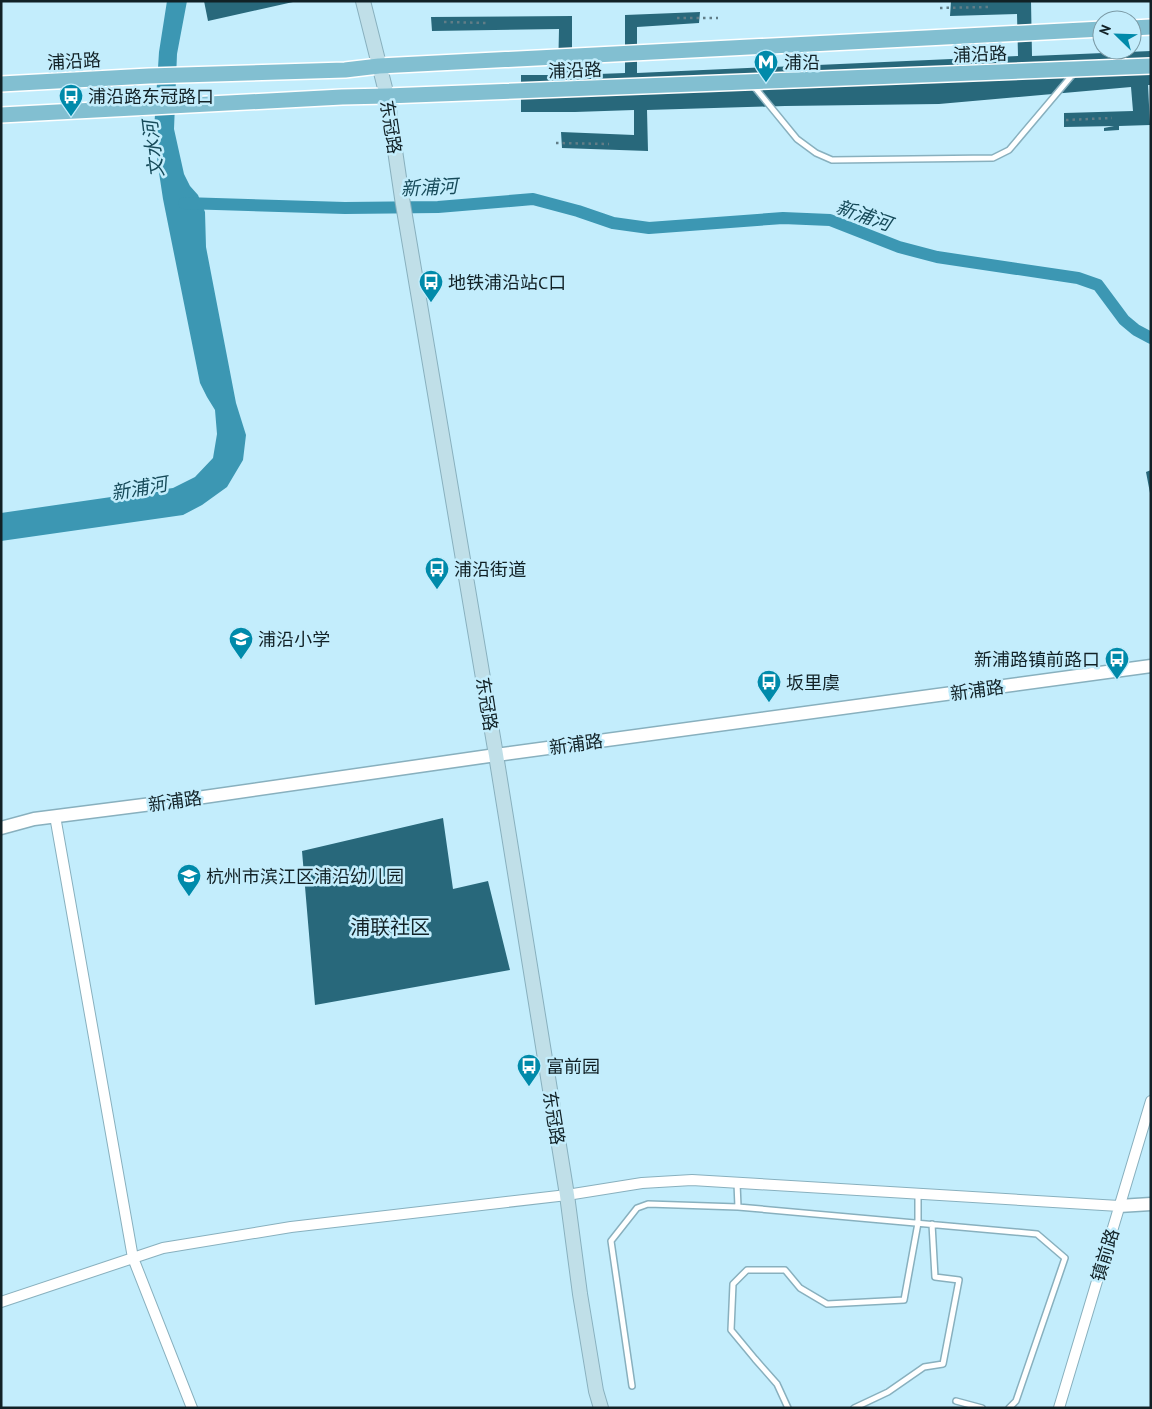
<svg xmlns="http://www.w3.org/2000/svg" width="1152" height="1409" font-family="'PT Sans','Noto Sans SC',sans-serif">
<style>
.water{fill:#3c97b3}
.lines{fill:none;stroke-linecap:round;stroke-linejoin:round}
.canal{stroke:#3c97b3;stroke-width:12}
.building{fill:#28687b}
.service-casing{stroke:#88b0be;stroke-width:8}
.minor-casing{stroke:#88b0be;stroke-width:12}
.tertiary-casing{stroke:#88b0be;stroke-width:15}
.secondary-casing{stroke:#88b0be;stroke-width:16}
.primary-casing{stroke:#fff;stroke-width:18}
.path{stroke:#617d87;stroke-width:2.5;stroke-dasharray:2.5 4;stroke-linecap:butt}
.service{stroke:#fff;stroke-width:5}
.minor{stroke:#fff;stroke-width:10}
.tertiary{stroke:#fff;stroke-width:12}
.secondary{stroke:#c0dfe8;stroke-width:14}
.primary{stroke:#82bfd1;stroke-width:15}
.labels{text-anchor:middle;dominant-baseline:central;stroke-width:5;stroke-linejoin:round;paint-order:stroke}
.street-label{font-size:18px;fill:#112126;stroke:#c3edfc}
.poi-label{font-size:18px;fill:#112126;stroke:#c3edfc;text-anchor:start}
.water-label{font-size:19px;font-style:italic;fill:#164a59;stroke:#c3edfc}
.quarter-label{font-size:20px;fill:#112126;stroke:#c3edfc}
</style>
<rect width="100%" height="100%" fill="#c3edfc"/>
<path class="water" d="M167 1H187L177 54 174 129 184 174 190 186 198 195 205 212 206 247 236 403 246 435 243 460 227 487 202 505 183 515 1 541V513L173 488 195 477 213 458 217 434 215 410 207 397 200 383 163 199 158 166 154 130 159 52Z"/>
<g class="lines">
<path class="canal" d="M184 203 345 208 438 207 533 199 578 211 613 223 649 228 783 218 830 220 899 247 937 257 1078 278 1098 285 1124 320 1136 330 1151 338"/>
</g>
<path class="building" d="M204 1H292L293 2 208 21Z
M951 1H1031L1032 56 1151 51V85H1148L1150 125 1119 126V130L1104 131V128L1114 126 1064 127V113L1133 111 1131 87 939 104 785 106 647 110 648 151 562 148 561 132 634 135V110L575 112H521V75H558L559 29 432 31 431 17 572 16V75L625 73V15L700 12 699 23 637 27V73L1018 56 1017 14 950 16Z
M1151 470V493H1150L1146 472Z
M443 818 453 889 488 881 510 970 315 1005 302 851Z"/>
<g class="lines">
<defs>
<path id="service" d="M752 84 797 139 816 153 832 160 993 158 1009 150 1074 73
M738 1207 1037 1234 1065 1258 1016 1401 1009 1408
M632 1386 611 1241 637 1208 648 1204 738 1207 737 1183
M956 1401 982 1408
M788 1408 777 1384 755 1359 731 1330 733 1284 747 1270H785L800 1288 827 1304 904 1300 918 1223V1194
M854 1408 888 1392 924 1367 943 1364 959 1280 935 1277 932 1224"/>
<path id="minor" d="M55 816 133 1258 192 1408
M1 1302 163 1248 291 1227 567 1195 642 1183 692 1180 1119 1206
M1059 1408 1151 1101"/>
<path id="tertiary" d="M1 828 34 819 183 800 496 755 1151 666
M1119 1206 1151 1204"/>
<path id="secondary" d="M363 1 387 96 402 198 496 755 567 1195 580 1294 596 1391 601 1408"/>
<path id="primary" d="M1132 28 1151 27
M1 84 149 76 345 70 379 66 1102 29
M1 115 342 97 387 96 1151 66"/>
</defs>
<use href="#service" class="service-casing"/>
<use href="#minor" class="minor-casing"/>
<use href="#tertiary" class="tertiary-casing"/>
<use href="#secondary" class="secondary-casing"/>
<use href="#primary" class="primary-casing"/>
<path class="path" d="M940 8 989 7
M677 18H718
M444 22 486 23
M1066 120 1112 118
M556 143 609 144"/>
<use href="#service" class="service"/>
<use href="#minor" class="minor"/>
<use href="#tertiary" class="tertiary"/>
<use href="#secondary" class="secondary"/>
<use href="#primary" class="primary"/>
</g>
<defs>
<symbol id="metro-pin" viewBox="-11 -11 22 30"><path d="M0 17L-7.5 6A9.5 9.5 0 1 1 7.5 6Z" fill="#008aaa" stroke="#c3edfc"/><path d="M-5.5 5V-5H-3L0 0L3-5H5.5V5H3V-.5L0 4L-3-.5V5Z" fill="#fff"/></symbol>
<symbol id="bus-pin" viewBox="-11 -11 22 30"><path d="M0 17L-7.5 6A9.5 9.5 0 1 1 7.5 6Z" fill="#008aaa" stroke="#c3edfc"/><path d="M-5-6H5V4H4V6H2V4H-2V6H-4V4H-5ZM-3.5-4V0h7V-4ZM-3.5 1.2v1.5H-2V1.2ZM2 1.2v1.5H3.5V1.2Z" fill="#fff"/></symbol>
<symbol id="school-pin" viewBox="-11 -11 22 30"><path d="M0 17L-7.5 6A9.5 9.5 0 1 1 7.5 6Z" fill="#008aaa" stroke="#c3edfc"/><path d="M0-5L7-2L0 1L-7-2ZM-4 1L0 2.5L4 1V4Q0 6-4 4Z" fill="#fff"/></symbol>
</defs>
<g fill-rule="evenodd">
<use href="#metro-pin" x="752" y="48" width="28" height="38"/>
<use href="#bus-pin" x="57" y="82" width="28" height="38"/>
<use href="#bus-pin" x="417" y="268" width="28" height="38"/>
<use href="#bus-pin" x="423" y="555" width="28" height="38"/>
<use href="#school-pin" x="227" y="625" width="28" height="38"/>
<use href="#bus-pin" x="1103" y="645" width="28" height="38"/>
<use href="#bus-pin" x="755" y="668" width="28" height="38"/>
<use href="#school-pin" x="175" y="862" width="28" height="38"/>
<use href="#bus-pin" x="515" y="1052" width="28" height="38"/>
</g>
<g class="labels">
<g class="street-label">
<text transform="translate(980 54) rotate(-2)">浦沿路</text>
<text transform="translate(74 61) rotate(-3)">浦沿路</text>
<text transform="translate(575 70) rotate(-2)">浦沿路</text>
<text transform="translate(391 127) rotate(81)">东冠路</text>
<text transform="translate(977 690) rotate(-8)">新浦路</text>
<text transform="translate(487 704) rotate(81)">东冠路</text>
<text transform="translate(576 744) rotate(-8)">新浦路</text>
<text transform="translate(175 801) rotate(-8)">新浦路</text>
<text transform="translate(554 1118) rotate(81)">东冠路</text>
<text transform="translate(1105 1255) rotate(-73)">镇前路</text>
</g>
<g class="poi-label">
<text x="784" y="62">浦沿</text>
<text x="88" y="96">浦沿路东冠路口</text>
<text x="448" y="282">地铁浦沿站C口</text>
<text x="454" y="569">浦沿街道</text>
<text x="258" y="639">浦沿小学</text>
<text x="1100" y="659" text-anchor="end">新浦路镇前路口</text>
<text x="786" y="682">坂里虞</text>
<text x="206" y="876">杭州市滨江区浦沿幼儿园</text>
<text x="546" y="1066">富前园</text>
</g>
<g class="water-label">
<text transform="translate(153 149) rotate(-97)">文水河</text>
<text transform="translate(429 187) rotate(-3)">新浦河</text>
<text transform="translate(864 215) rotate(19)">新浦河</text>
<text transform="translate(139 488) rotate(-10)">新浦河</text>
</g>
<g class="quarter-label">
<text x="390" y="927">浦联社区</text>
</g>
</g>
<rect width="1152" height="1409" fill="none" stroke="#112126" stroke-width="5"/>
<g transform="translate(1117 35) rotate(293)"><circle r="24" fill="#c3edfc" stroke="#7c9ba6"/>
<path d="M0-4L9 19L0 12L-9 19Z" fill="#008aaa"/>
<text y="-8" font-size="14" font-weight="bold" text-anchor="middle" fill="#112126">N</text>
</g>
</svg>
